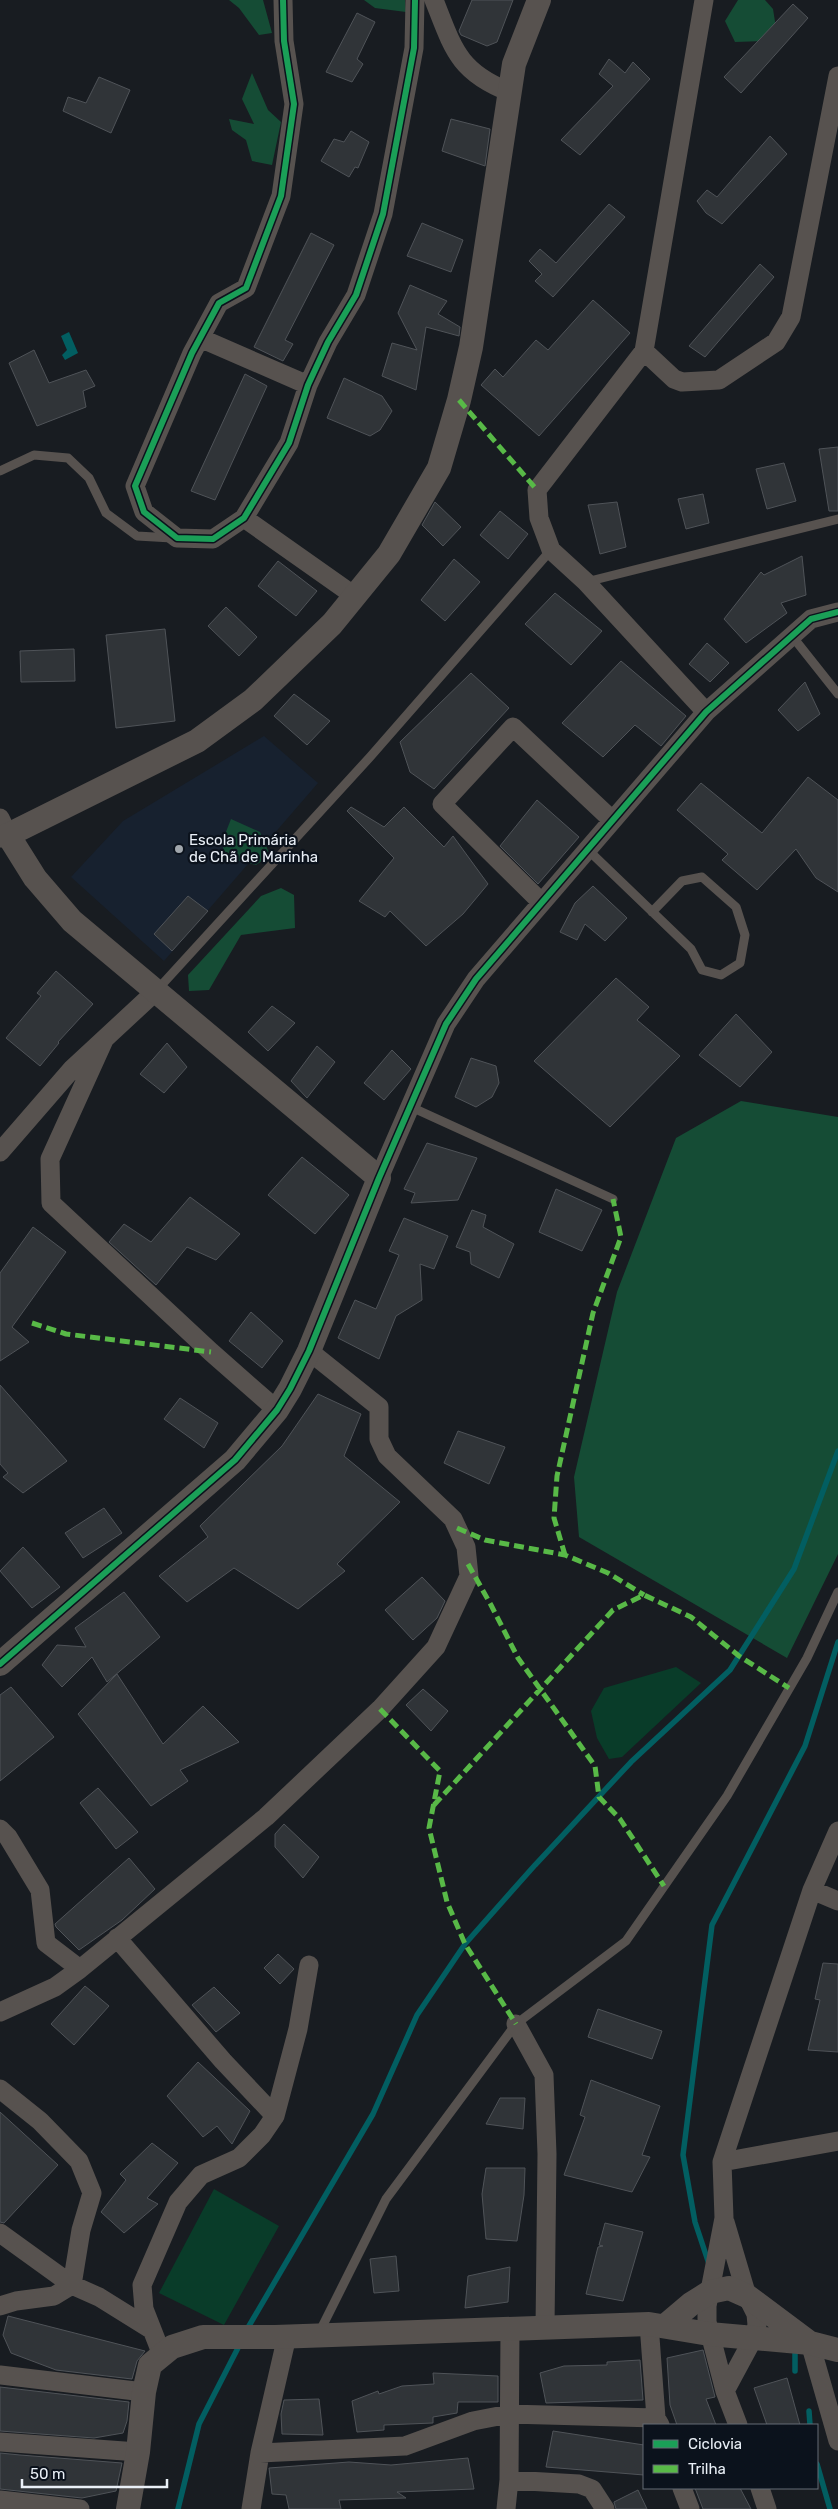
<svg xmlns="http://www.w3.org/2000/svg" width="838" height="2509" font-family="Rubik,sans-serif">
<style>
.built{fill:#17212f}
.green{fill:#093c29}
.forest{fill:#154c35}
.water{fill:#025e61}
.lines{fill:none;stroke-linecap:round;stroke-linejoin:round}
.stream{stroke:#025e61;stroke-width:5.5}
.building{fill:#303438;stroke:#4f5358}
.service{stroke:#57524f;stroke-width:9}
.minor{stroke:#57524f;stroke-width:19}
.tertiary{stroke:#57524f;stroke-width:24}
.quiet{stroke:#58b947;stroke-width:5;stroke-dasharray:10 5;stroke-linecap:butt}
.cycleway-casing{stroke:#0b121c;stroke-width:9}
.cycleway{stroke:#1a9f57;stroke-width:6}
.poi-dot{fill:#a0a6ac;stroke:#0b121c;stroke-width:2}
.labels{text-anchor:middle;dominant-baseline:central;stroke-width:4.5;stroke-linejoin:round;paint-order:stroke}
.poi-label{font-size:15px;fill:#eaf0f7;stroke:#0b121c;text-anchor:start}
</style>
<rect width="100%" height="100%" fill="#181c21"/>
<path class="built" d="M264 736 318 783 164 961 71 877 123 821Z"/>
<path class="green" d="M676 1667 701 1683 622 1757 609 1759 597 1738 591 1711 604 1688Z
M214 2189 279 2226 224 2325 159 2293Z"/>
<path class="forest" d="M229 0H263L272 33 259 35 239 8Z
M364 0H405L406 12 375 8Z
M738 0H765L773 9 776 28 764 41 735 42 725 21Z
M252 73 268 110 281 122 272 165 252 161 246 140 232 130 229 119 254 124 242 99Z
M231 819 260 832 270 855 256 865 225 857 222 842Z
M281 888 294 895 295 928 241 935 209 990 189 991 188 975 261 896Z
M741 1101 838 1117V1554L787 1658 579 1537 574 1477 617 1292 676 1138Z"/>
<path class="water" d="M69 332 78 353 65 360 62 355 67 350 61 336Z"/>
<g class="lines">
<path class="stream" d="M709 2264 695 2222 683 2155 712 1925 805 1746 838 1642
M246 2331 373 2114 417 2015 465 1944 535 1865 631 1762 730 1670 794 1569 838 1451
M795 2349V2371
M809 2411 810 2425
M817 2464 830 2509
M178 2509 199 2424 240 2344"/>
</g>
<path class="building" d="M472 0H513L497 42 487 46 461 35 459 31Z
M793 4 808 18 741 93 724 77Z
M357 13 375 22 357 59 363 64 352 82 326 72Z
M609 59 625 73 633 62 650 79 580 155 561 140 613 86 599 74Z
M99 77 130 90 111 133 63 111 68 97 86 103Z
M451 119 490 129 485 166 442 151Z
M351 131 369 142 358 168 355 167 349 177 321 161 334 139 344 142Z
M770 136 787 154 722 224 706 213 697 201 707 190 717 197Z
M609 204 625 217 553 297 535 281 542 274 529 261 540 249 556 263Z
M422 223 463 240 451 272 407 256Z
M311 233 334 245 285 340 293 344 283 361 254 347Z
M760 264 774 277 705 357 689 346Z
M410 285 447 301 438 314 460 327 459 336 426 327 416 390 382 376 392 343 417 350 398 313Z
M593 300 630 333 539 436 481 385 495 369 503 377 536 340 548 350Z
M34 350 49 383 86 370 95 386 83 391 86 407 37 426 9 363Z
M245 374 267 386 215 500 191 491Z
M344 378 382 396 392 411 380 430 370 436 327 418Z
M838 447V511H829L819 449Z
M784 463 796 501 767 509 756 469Z
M703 494 709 523 686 529 678 499Z
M435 502 461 527 443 546 422 525Z
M617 502 626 547 600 554 588 505Z
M500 511 528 534 508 559 480 535Z
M802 556 806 595 781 603 787 613 746 643 724 619 761 572 764 575Z
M454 559 480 582 445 621 421 600Z
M278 561 317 591 296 616 258 586Z
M555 593 602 631 571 665 525 624Z
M226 607 257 637 239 656 208 626Z
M165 629 175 721 116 728 106 635Z
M707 643 729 663 710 682 689 664Z
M74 649 75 681 21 682 20 651Z
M621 661 686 716 661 746 635 725 603 757 562 723Z
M471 673 509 708 434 789 410 772 400 742Z
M805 682 820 714 798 731 778 710Z
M294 694 330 721 307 745 274 716Z
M808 777 838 800V892L816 878 796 849 757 890 722 860 728 854 677 810 701 783 762 833Z
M537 800 579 837 538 884 500 846Z
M351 807 384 827 404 807 444 847 453 836 488 884 463 914 426 946 390 911 385 917 359 901 394 858 347 811Z
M593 886 627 918 605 941 585 924 577 940 560 932 575 903Z
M188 896 208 911 172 951 154 934Z
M56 971 93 1004 58 1042 59 1043 40 1066 6 1038 41 996 37 993Z
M616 978 649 1007 637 1020 680 1056 610 1127 534 1061Z
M272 1006 295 1023 268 1051 248 1032Z
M736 1014 772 1052 740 1087 699 1055Z
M167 1043 187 1067 164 1093 140 1074Z
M317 1046 335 1062 307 1098 291 1081Z
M392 1050 411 1069 384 1100 364 1083Z
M471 1058 496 1066 499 1083 492 1097 476 1107 455 1097Z
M427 1143 477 1158 458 1200 411 1203 415 1193 404 1189Z
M302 1157 349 1195 315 1234 268 1195Z
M556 1189 602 1210 582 1251 539 1232Z
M190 1197 240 1234 216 1260 187 1247 156 1285 109 1242 124 1224 151 1242Z
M472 1210 486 1215 483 1227 514 1244 499 1278 471 1264 470 1252 456 1247Z
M404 1218 448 1236 434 1269 420 1264 422 1300 396 1316 379 1359 338 1338 355 1300 376 1309 399 1255 389 1251Z
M33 1227 66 1252 12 1327 29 1342 0 1361V1273Z
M251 1312 283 1341 262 1368 229 1341Z
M0 1385 67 1461 23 1493 3 1477 8 1473 0 1464Z
M318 1394 361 1414 344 1456 400 1502 337 1564 345 1571 298 1609 234 1568 187 1602 159 1576 208 1537 200 1526 282 1446Z
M180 1398 218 1423 204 1448 164 1419Z
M458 1431 505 1447 489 1484 444 1463Z
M104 1508 122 1533 83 1558 65 1533Z
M23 1547 60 1587 32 1608 0 1571Z
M422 1577 445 1601 437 1618 413 1640 385 1610Z
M124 1592 160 1637 107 1682 92 1657 62 1687 42 1665 57 1645 86 1647 75 1628Z
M117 1674 163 1744 203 1706 239 1742 180 1770 188 1781 151 1806 78 1714Z
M11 1687 54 1737 0 1781V1695Z
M423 1689 448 1711 431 1731 406 1705Z
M98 1788 138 1832 116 1849 80 1803Z
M284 1824 319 1857 303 1878 275 1847V1834Z
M129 1858 155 1889 122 1920 79 1950 56 1927 55 1924Z
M278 1954 294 1969 280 1984 264 1968Z
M823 1963 838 1964V2052L808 2050 820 2000 815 1999Z
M85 1986 109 2006 74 2045 51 2024Z
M214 1987 240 2013 216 2032 192 2005Z
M598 2009 662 2031 652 2059 588 2037Z
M198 2062 250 2111 232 2144 217 2126 203 2137 167 2096Z
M591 2080 660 2106 642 2155 650 2157 632 2192 564 2175 585 2117 580 2115Z
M500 2098H525L523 2129 486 2124Z
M0 2112 58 2165 4 2223 0 2222Z
M152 2143 178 2163 147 2198 158 2204 124 2233 101 2212 126 2180 120 2174Z
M486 2168H525L524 2195 517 2241 486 2239 482 2194Z
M605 2223 643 2232 623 2301 586 2294 598 2247 603 2246 599 2245Z
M396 2256 399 2291 374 2293 370 2259Z
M510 2267 508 2302 465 2308 468 2276Z
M8 2316 145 2351 137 2361 132 2379 56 2370 11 2353 3 2335Z
M703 2350 715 2397 706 2399 716 2425H677L670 2405 667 2358Z
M640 2360 643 2400 546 2403 540 2373 564 2366 607 2365V2362Z
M433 2373 498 2376V2402H458L457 2413 433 2417V2423L384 2425V2430L357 2432 352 2401 378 2391 379 2394 402 2386 434 2384Z
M787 2378 800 2425H767L754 2388Z
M0 2387 129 2402 127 2421 123 2433 94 2438 0 2431Z
M319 2399 323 2435 282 2434 281 2414 284 2400Z
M553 2431 644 2445V2475L546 2467Z
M0 2453 20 2455 122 2463 116 2491 82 2498 0 2489Z
M468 2458 474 2489 397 2492 406 2498 339 2500 341 2509H289L286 2495 272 2494 269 2468 349 2462 391 2465Z
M695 2488H740L751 2509H703Z
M638 2490 647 2509H616L614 2502Z"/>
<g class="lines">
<path class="service" d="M0 471 34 455 68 458 89 478 106 513 137 536 172 538
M586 582 838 519
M792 636 838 694
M587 849 691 949 702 970 721 975 740 963 745 935 736 907 702 877 682 881 652 912
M157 990 370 757 551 550
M411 1107 613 1199
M319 2333 386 2199 516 2024 626 1941 727 1796 807 1658 838 1592"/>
<path class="minor" d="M283 0 284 41 294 104 281 196 246 288 219 303 192 353 135 486 144 512 177 538 213 539 244 518 289 443 308 385 328 342 356 295 383 214 414 48 415 0
M434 0C453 48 458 72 510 92
M704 0 644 351 537 490 539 518 551 550 586 582 706 712
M200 338 308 385
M644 351 674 379 682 382 719 380 776 342 791 317 838 76
M244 518 356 597
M0 818 8 835 0 838
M541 902 442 804 513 727 612 820
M104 1040 50 1159 51 1203 211 1352 277 1410
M0 1152 72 1069 155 992
M379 1178 446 1024 476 979 706 712 811 619 838 612
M0 1829 8 1837 40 1890 46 1943 80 1969 266 1817 380 1709 436 1647 469 1576 466 1547 453 1519 387 1456 379 1439V1407L309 1351
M812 1890 838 1901
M117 1938 223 2061 275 2116 262 2135 239 2158 201 2175 178 2202 142 2285 144 2309 162 2355
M0 2012 55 1987 80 1969
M516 2024 544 2075 547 2154 545 2328
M0 2089 40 2121 79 2161 92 2193 81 2230 72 2285 54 2296 16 2301 0 2306
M275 2116 298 2029 309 1965
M722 2162 838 2141
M725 2222 747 2296 756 2314 757 2325 753 2339 725 2391
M0 2233 72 2285 99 2297 152 2330
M649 2324 656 2418
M810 2343 838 2441
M0 2375 144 2392
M738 2425 725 2391 707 2322V2306L724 2218 722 2162 812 1890 838 1831
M0 2442 138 2452
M260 2453 405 2446 473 2421 509 2414 656 2418 660 2425
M509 2480 579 2484 592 2489 605 2509
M682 2488 690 2509
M760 2488 767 2509
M0 2500 80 2509
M251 2509 260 2453 287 2336
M506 2509 509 2480 510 2329"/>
<path class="tertiary" d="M0 1664 235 1460 277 1410 290 1389 309 1351 379 1178 72 921 35 878 8 835 197 741 253 700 332 624 389 554 439 468 459 400 471 347 514 64 539 0
M665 2326 691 2304 710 2292 729 2288 747 2296 810 2343
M128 2509 138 2452 144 2392 150 2365 172 2347 203 2337H275L649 2324 709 2334 810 2343 838 2350"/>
<path class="quiet" d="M459 400 537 490
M32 1323 66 1334 211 1352
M457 1528 485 1540 565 1555 608 1573 644 1595
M565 1555 554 1518 557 1476 593 1313 621 1237 613 1199
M468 1564 491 1605 518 1658 595 1766 599 1797 620 1819 664 1886
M380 1709 440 1771 429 1828 447 1902 465 1944 516 2024
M434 1805 613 1610 644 1595 691 1617 739 1656 789 1688"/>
<defs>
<path id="cycleway" d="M283 0 284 41 294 104 281 196 246 288 219 303 192 353 135 486 144 512 177 538 213 539 244 518 289 443 308 385 328 342 356 295 383 214 414 48 415 0
M0 1664 235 1460 277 1410 290 1389 309 1351 379 1178 446 1024 476 979 706 712 811 619 838 612"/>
</defs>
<use href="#cycleway" class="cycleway-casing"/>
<use href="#cycleway" class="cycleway"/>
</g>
<circle class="poi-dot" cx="179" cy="849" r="5"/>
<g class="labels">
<g class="poi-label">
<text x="189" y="840">Escola Primária<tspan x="189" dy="17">de Chã de Marinha</tspan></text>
</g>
</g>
<rect x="643" y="2424" width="175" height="65" fill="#0b121c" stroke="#646b74"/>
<rect x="653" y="2440" width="25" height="8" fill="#1a9f57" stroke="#646b74"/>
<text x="688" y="2449" font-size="15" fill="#eaf0f7">Ciclovia</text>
<rect x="653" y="2465" width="25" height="8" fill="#58b947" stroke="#646b74"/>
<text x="688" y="2474" font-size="15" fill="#eaf0f7">Trilha</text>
<path d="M22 2479v8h145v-8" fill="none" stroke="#eaf0f7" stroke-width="2.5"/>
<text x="30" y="2479" font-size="15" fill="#eaf0f7" stroke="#0b121c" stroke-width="4" paint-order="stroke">50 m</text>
</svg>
